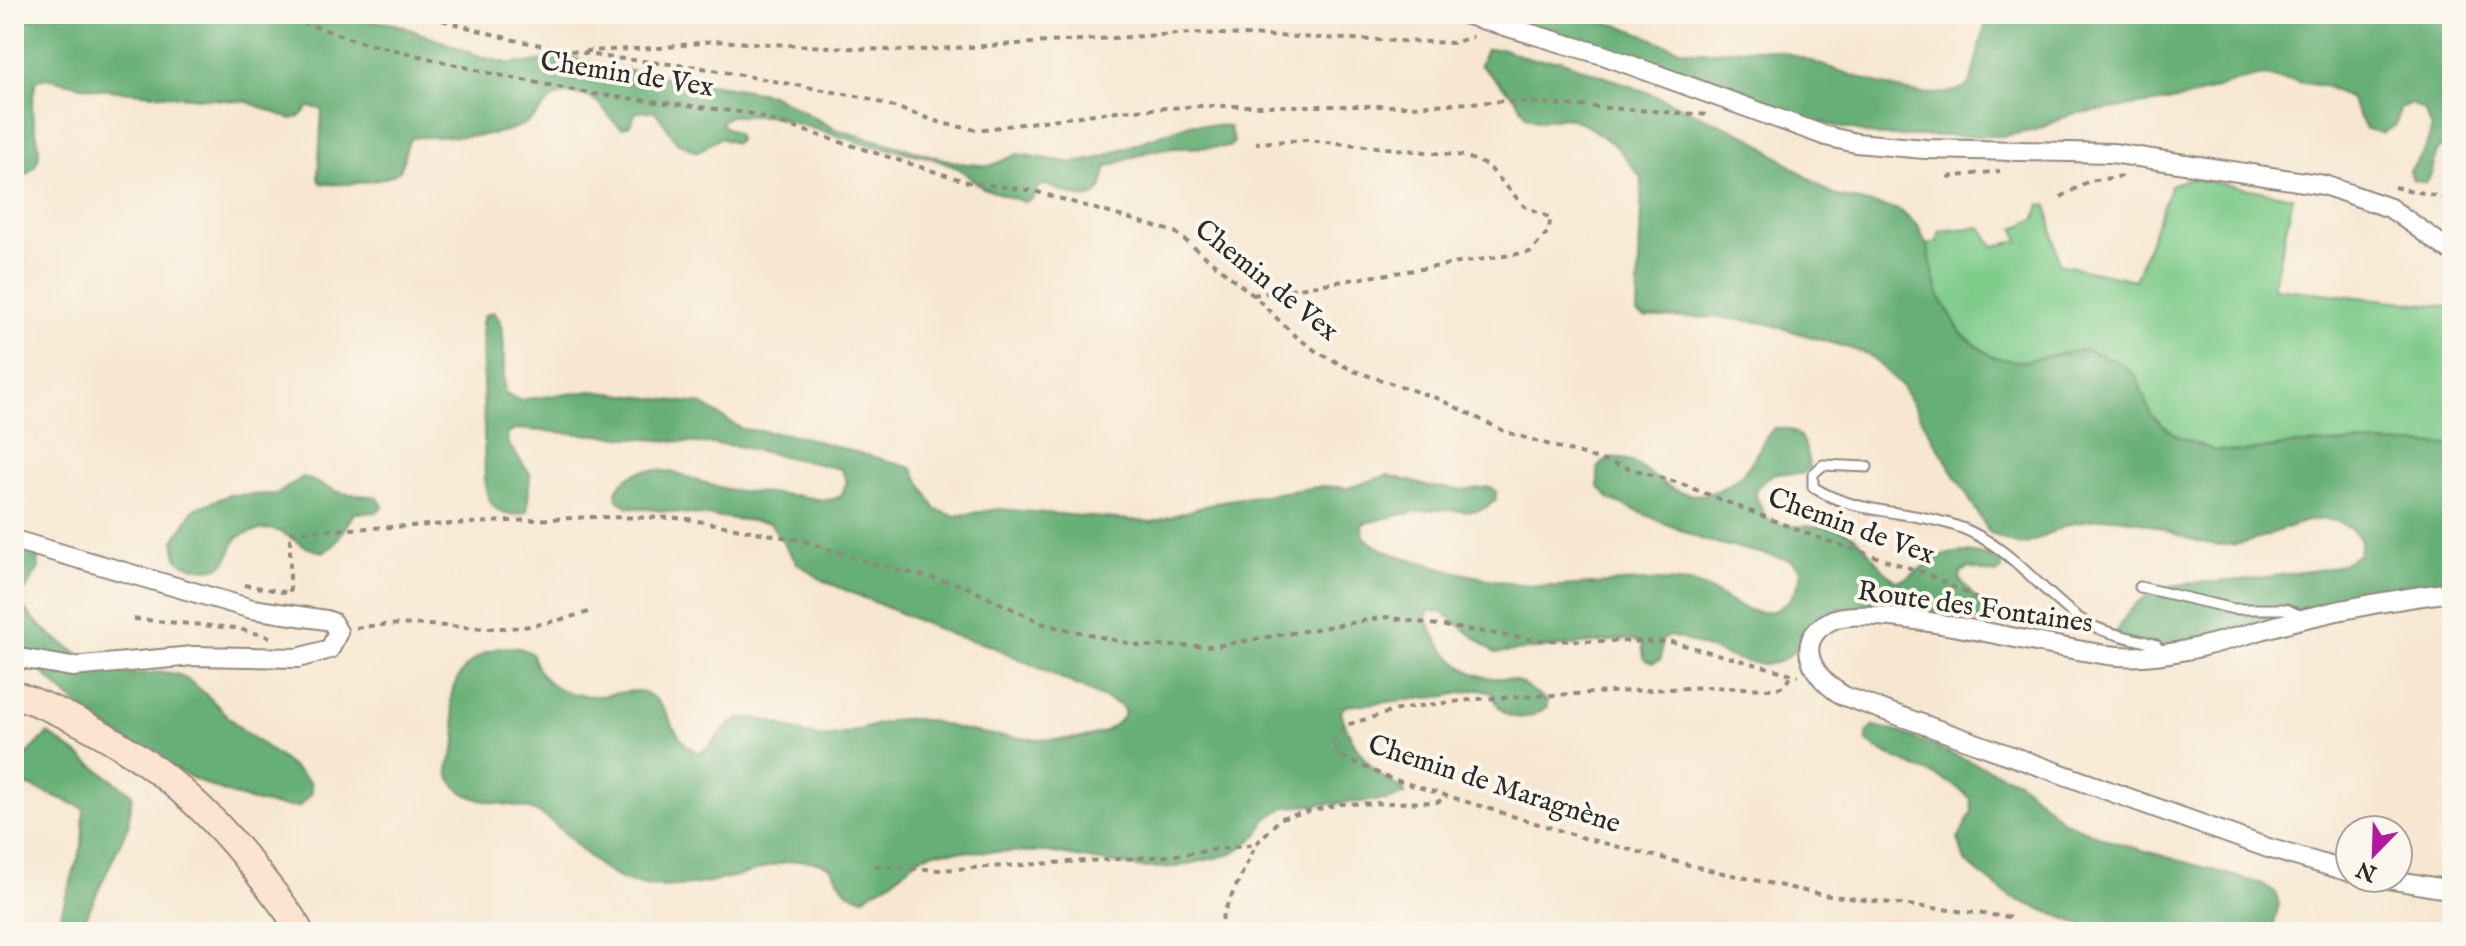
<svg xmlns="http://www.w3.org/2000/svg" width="2466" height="946" font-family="'IM FELL English',serif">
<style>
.green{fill:#7ecb8a;stroke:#547b5a;stroke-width:2}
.forest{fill:#66af76;stroke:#486d50;stroke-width:2}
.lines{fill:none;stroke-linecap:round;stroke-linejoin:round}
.lane-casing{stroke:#91897e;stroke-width:13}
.street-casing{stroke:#91897e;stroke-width:22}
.secondary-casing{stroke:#91897e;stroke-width:30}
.path{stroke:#91897e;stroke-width:4;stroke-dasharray:6 6;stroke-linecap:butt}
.lane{stroke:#fff;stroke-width:9}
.street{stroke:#fff;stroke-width:18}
.secondary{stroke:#fde4d1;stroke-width:26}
.labels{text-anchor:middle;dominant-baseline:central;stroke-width:8;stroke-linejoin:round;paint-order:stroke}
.street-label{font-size:28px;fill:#2b2b2b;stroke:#fbf7ec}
</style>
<rect width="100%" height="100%" fill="#fbf7ec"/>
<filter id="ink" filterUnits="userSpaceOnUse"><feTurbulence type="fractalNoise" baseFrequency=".0125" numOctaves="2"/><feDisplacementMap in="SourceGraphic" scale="16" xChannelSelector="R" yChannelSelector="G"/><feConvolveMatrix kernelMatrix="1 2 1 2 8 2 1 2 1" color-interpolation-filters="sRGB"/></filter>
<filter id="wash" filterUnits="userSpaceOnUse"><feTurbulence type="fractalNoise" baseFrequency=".006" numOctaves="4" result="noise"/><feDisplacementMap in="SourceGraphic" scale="32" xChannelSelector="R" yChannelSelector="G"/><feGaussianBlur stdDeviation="1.8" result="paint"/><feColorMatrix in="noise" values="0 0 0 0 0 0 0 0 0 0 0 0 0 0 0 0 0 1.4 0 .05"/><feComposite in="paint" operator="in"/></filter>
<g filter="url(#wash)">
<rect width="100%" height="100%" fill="#f7e7d1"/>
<path class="green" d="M2190 178 2293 197 2273 288 2452 307V445L2360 443 2297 444 2242 452 2212 450 2175 435 2151 415 2136 376 2064 352 2021 362 1992 357 1962 334 1938 294 1926 245 1937 242 1940 231 1981 227 1993 246 2019 241 2015 228 2036 219 2040 204 2047 205 2059 264 2135 280 2171 185Z"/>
<path class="forest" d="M64 14H225L242 18 251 14H353L360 19 396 24 482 57 507 63H528L566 56 607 67 771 94 835 129 959 163 990 166 1018 154 1073 163 1095 159 1190 124 1229 126 1234 142 1229 147 1174 148 1147 152 1107 167C1104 174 1104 179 1102 186 1094 210 1060 189 1045 185L1039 186 1032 199 1024 202 983 188 960 169 928 157 869 145 770 116H730L722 121V125L737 134 738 140 735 143 720 138 697 152 677 142 655 111 636 112 630 125 623 128C606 121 607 100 580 95 544 88 549 112 524 124 487 142 451 134 412 138 403 147 406 158 401 168 394 182 336 187 321 183L318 177 322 109 309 107 299 117 291 119 248 102 96 89 46 78 36 81C34 90 32 99 32 108 32 132 52 159 25 175L19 172 14 162V21Z
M1490 14C1533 14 1575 16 1617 25 1639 30 1658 44 1680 49 1713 56 1745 44 1777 51 1825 60 1927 116 1970 84L1988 14H2452V138C2426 154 2440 165 2426 183L2413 180 2410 171 2425 150 2432 128 2424 110 2411 104 2400 109 2396 125 2382 133 2366 129 2350 99 2328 87 2264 76 2237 81 2184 99 2072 114 2036 130 2004 136H1880L1808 120 1742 94Z
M1486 49H1503L1530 59 1560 60 1649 93 1748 136 1833 195 1899 210 1918 226 1928 249 1938 294 1962 334 1992 357 2021 362 2085 349 2114 360 2136 376 2151 415 2175 435 2212 450 2242 452 2297 444 2360 443 2452 445V585L2426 586 2247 626 2181 646 2133 653 2116 647 2113 640C2139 575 2182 586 2240 580 2261 578 2281 575 2302 572 2324 569 2341 568 2359 554L2361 540C2324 491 2272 545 2227 545 2186 546 2149 516 2108 518 2094 519 2073 522 2061 528 2025 543 2028 554 1989 532L1901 385 1868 354 1765 323 1716 317 1645 318 1637 314 1642 179 1616 146 1583 123 1565 117 1541 121 1527 117 1516 99 1480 65Z
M493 312C510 324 501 373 505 394L519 400 592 391 701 404 742 429 796 435 912 468 936 510 955 516 998 509 1153 522 1222 501 1324 486 1348 488 1388 475 1427 486 1461 490 1491 487 1496 491V499C1478 520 1455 507 1431 510 1408 512 1385 518 1362 524L1363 536C1381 553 1405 557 1429 564 1468 576 1507 585 1548 586 1595 586 1642 577 1688 583 1717 586 1737 615 1767 612 1787 611 1801 587 1801 569L1791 560 1703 540 1609 499 1598 486V468C1637 426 1665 531 1734 481 1755 466 1758 444 1774 428 1801 427 1807 443 1809 468L1802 474 1774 473 1757 487 1756 497 1766 518C1792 535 1827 517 1853 536 1870 548 1878 570 1897 581 1913 578 1921 566 1935 559 1957 548 1982 551 2002 563V570L1996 574 1969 568 1961 572 1960 579 1987 613 1985 620C1971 624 1958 616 1944 613 1916 608 1873 607 1845 608 1809 611 1802 663 1768 664 1732 665 1703 641 1668 636L1662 640 1661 659 1653 663 1644 659 1642 643 1630 639 1495 653 1443 613 1429 610 1426 617C1435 643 1457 671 1485 677 1493 679 1502 677 1510 679 1524 683 1536 693 1547 701V707C1524 724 1501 721 1492 693L1480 689 1446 696 1345 706 1341 712C1351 745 1371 775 1403 789L1405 794 1386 800 1285 807 1265 820 1258 835 1232 854 1176 867 1142 868 1048 852 938 851 920 857 893 880 863 898 847 892 830 867C802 852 768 867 741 875 706 884 668 891 633 883 594 874 573 833 540 814 516 800 481 808 459 789 437 770 455 760 456 740 458 726 450 712 451 698 455 662 503 633 532 654 540 686 567 697 599 696 612 695 629 689 642 692 672 700 669 743 700 753 716 744 723 724 741 719 763 714 790 731 812 735 843 741 870 723 901 719 922 717 940 724 960 729 998 737 1107 755 1125 712L1120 705 991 646 952 635 824 581 797 563 770 523 629 507 617 500 616 490C644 448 693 484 731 490 753 493 777 493 799 496 817 498 825 504 841 496L847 481 841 469 737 446 518 429 508 433 507 442 530 474 527 512C503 521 487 507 485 483L482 323 484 316Z
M303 477 341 493 377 497 383 506 376 512 354 513 334 545 324 552C283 546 289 515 238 537 232 544 231 554 226 561 216 575 188 568 177 559L174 541 194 509 229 495 277 494Z
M18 549 37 556 39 568 19 600C37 632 98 672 135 674 151 674 168 669 183 677 206 690 223 714 243 730 266 748 290 763 311 783V794L299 807C226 809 118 741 64 693 47 679 34 659 14 648V554Z
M1874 726 1902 733 2020 782 2063 821 2107 840 2262 884 2275 892 2279 904 2272 932H2100L2010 897 1965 862 1958 838 1972 812 1971 799C1941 770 1898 766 1866 741L1867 732Z
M48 733 132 794 128 826 79 932H55L82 846 84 808 14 780V768Z"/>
</g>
<g filter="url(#ink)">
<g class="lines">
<defs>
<path id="lane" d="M1867 467 1823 465 1813 474V487C1858 517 1922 509 1971 532 2012 551 2040 589 2076 616 2099 634 2129 636 2156 645L2160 653
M2140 587 2234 609H2286L2303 617"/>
<path id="street" d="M1464 14 1603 55 1826 136 1856 143 1925 149 2112 153 2324 185 2390 208 2452 252
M14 540 252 609 326 620 332 622 338 632 330 649 298 658 193 656 72 667 14 657
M2350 872 2268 848 1844 696C1815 680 1790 642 1830 621 1872 599 2060 652 2118 656 2180 660 2243 633 2302 619 2351 607 2402 598 2452 592
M2381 878 2452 890"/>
<path id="secondary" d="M14 694C117 731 196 790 261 877 275 895 290 912 300 932"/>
</defs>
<use href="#lane" class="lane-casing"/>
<use href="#street" class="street-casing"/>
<use href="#secondary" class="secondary-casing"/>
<path class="path" d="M279 14 354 40 493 74 594 94 748 113 968 182 1034 191 1175 232 1253 295 1293 334 1317 352 1354 371 1439 399 1506 432 1679 483 1813 536 1928 574 2012 617
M419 14 514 40 605 57 697 67 867 98 945 124 977 130 1117 111 1202 106H1412L1508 101 1710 115
M585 51 659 48 714 41 906 51 1192 33 1453 43 1473 37
M1948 177 2000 171
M2394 187 2452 199
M2061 197 2089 181 2124 176
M1253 295 1530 252 1548 232 1551 218 1524 206 1488 166 1465 156 1307 140 1256 143
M244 585 290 593V532L591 517 682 518 804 541 872 564 962 585 1044 624 1140 646H1216L1386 617 1535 640 1672 642 1799 676
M134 619 235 628 270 637
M356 628C402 620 451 628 498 628 529 629 559 620 589 612
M1790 677 1784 686 1774 689 1707 687 1477 699 1404 708 1346 725 1332 743 1340 756 1389 778 1584 838 1705 869 1823 895 2009 917 2016 932
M875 866 939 870 1169 856 1256 844
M1220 932 1223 914 1256 844 1281 818 1340 804 1437 802 1447 797"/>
<use href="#lane" class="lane"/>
<use href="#street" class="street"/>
<use href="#secondary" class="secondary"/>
</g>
</g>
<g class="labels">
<g class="street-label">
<text transform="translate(627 75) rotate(9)">Chemin de Vex</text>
<text transform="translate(1266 281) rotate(39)">Chemin de Vex</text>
<text transform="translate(1851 527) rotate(20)">Chemin de Vex</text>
<text transform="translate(1975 608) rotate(8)">Route des Fontaines</text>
<text transform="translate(1494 785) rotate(18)">Chemin de Maragnène</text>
</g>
</g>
<rect width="2466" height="946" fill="none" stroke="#fbf7ec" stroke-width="48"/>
<g transform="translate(2374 854) rotate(203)"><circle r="38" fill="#fbf7ec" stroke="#a8a59f" stroke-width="2"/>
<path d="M0-6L14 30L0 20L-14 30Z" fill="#b5179e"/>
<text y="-12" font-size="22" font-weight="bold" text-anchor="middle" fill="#2b2b2b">N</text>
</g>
</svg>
